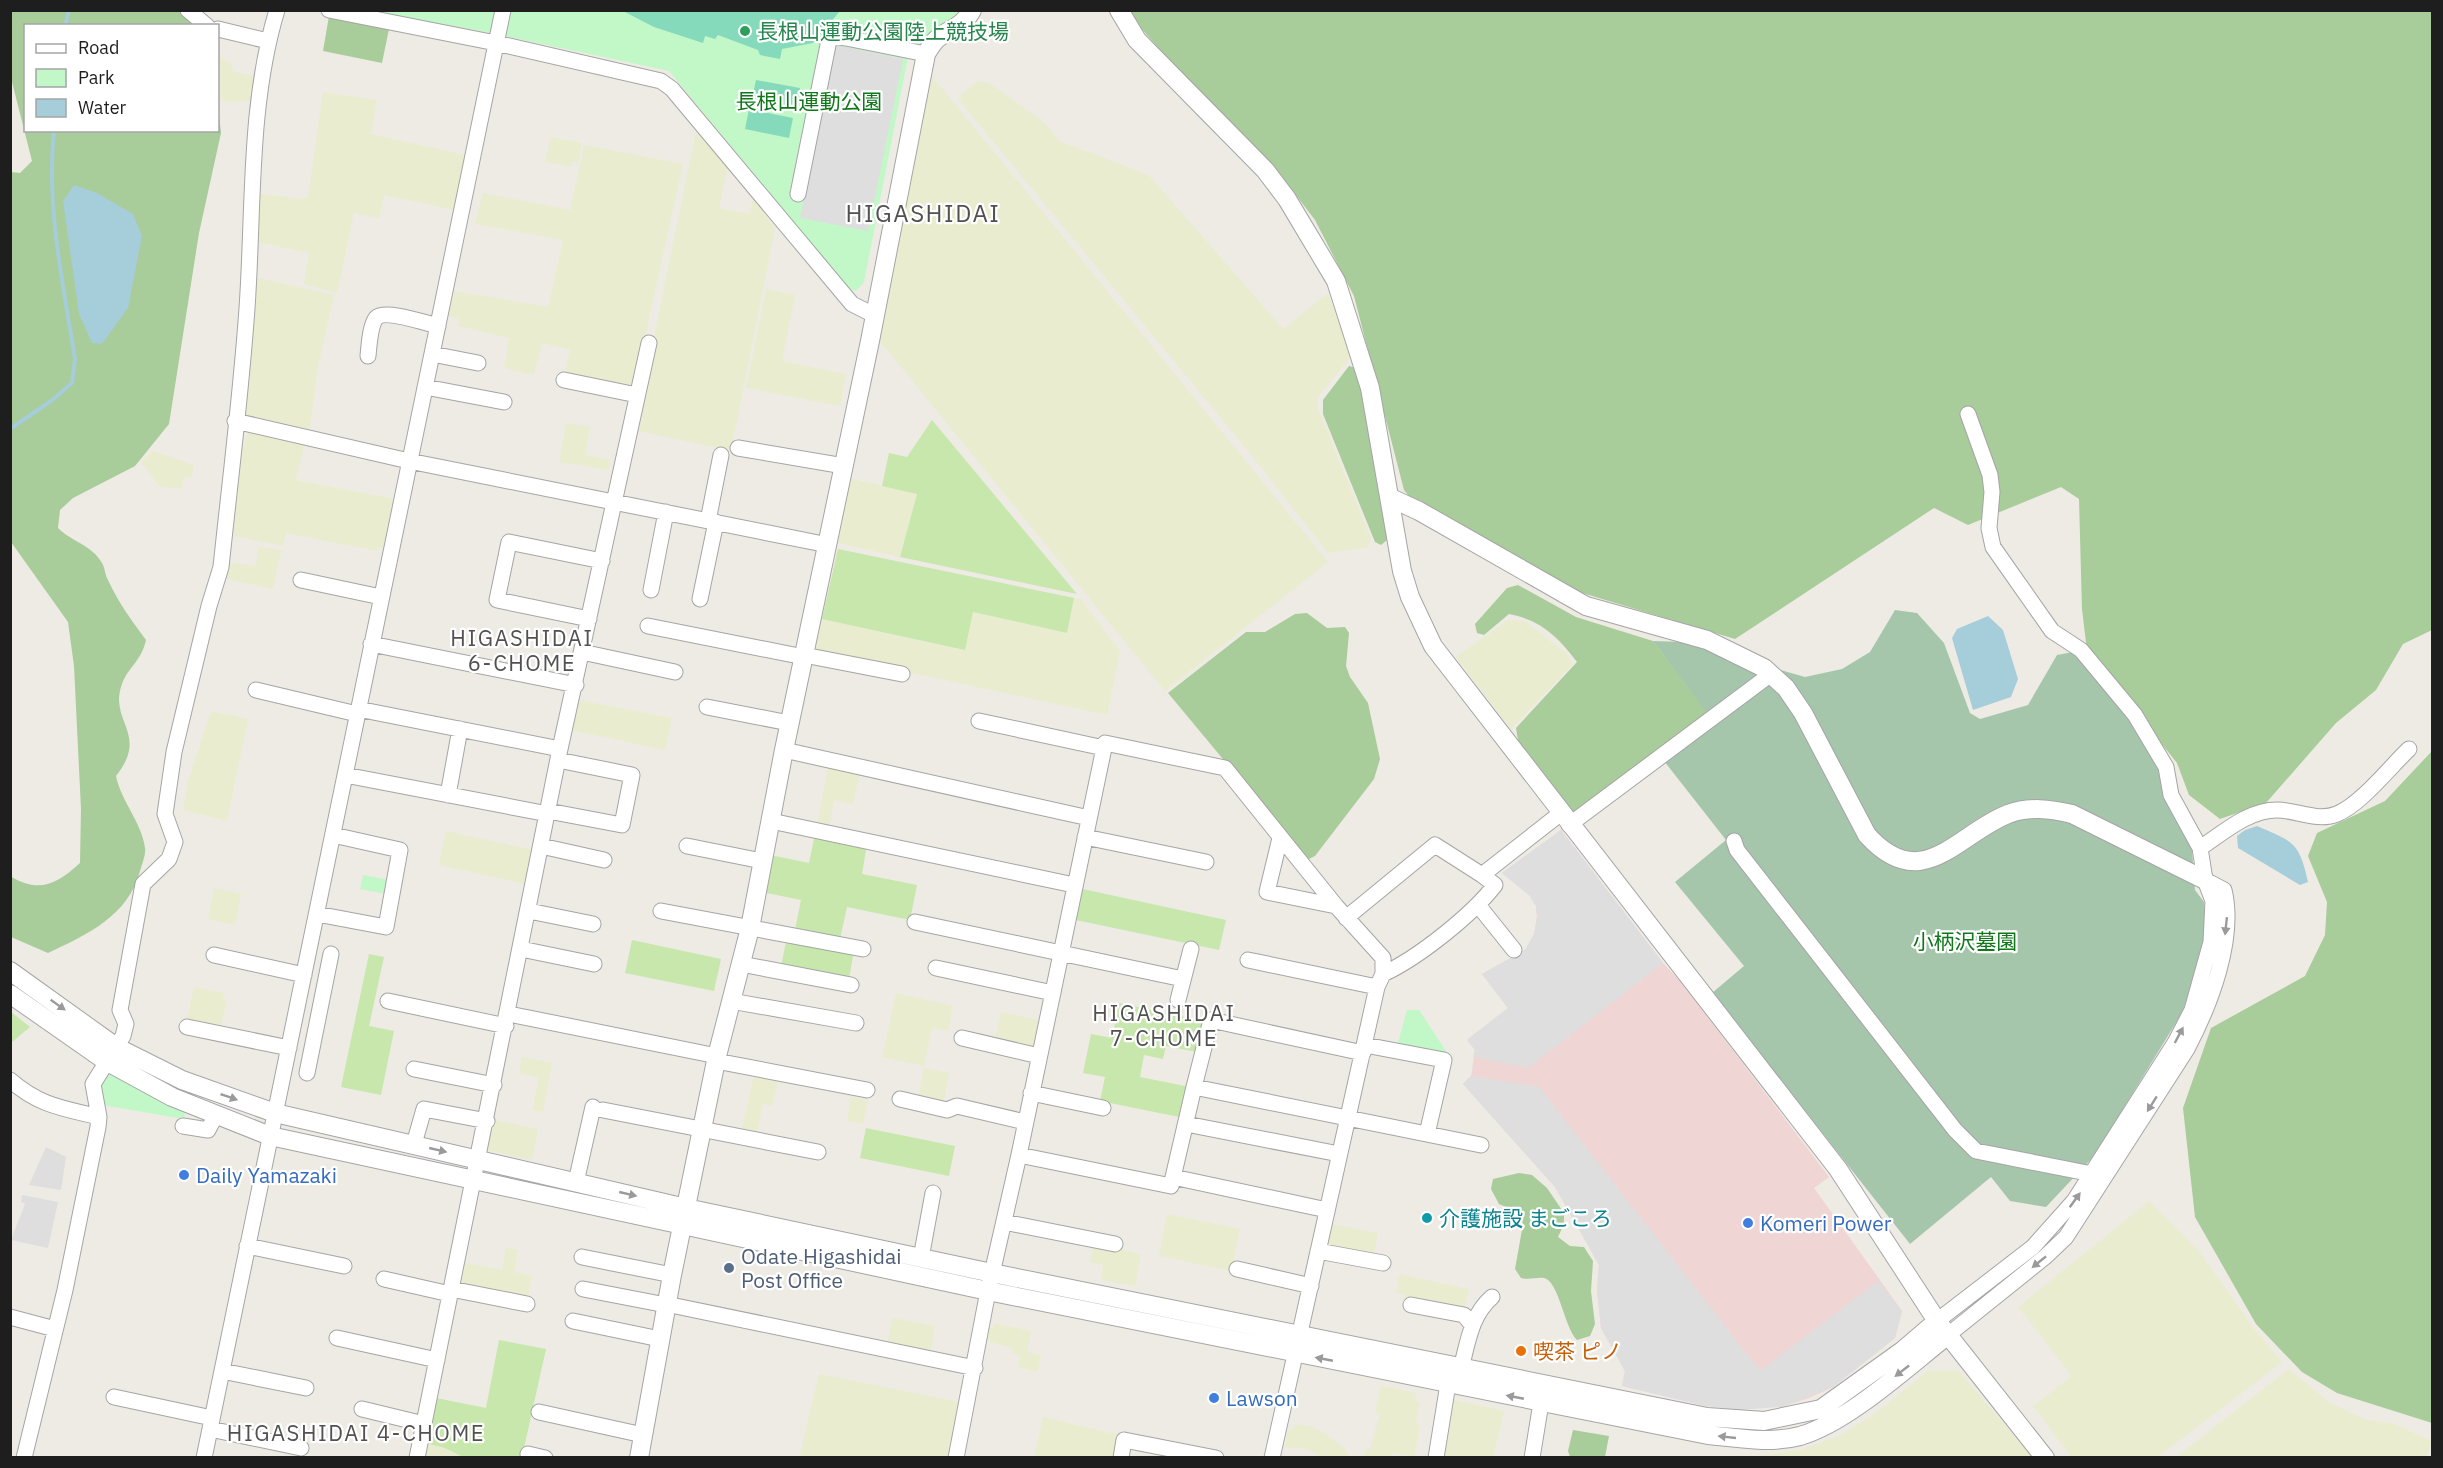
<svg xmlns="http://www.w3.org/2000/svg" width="2443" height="1468" font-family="'IBM Plex Sans','Noto Sans JP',sans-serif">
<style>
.commercial{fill:#efd5d4}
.farmland{fill:#eaecd0}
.grass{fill:#c7e7ac}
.forest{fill:#a8cc9a}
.cemetery{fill:#a6c6ac}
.park{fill:#c2f7c8}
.pitch{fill:#85dabb}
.parking{fill:#dedede}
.water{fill:#a6cdda}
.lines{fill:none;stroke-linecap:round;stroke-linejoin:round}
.stream{stroke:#a6cdda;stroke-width:4}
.minor-casing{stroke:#a5a5a5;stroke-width:17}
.tertiary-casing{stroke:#a5a5a5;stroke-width:20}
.minor{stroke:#fff;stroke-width:15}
.tertiary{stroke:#fff;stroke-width:18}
.oneway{fill:#9a9a9a}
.leisure-dot{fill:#2e9e5b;stroke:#fff;stroke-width:2}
.shop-dot{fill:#3f7fe0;stroke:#fff;stroke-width:2}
.culture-dot{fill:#0f9aa8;stroke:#fff;stroke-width:2}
.service-dot{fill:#5c6f8a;stroke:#fff;stroke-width:2}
.food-dot{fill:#e8710a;stroke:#fff;stroke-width:2}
.labels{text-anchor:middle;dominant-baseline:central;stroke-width:4.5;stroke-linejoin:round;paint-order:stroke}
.leisure-label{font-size:21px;fill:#27864d;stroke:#fff;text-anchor:start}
.park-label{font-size:21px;fill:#10771b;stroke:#fff}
.shop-label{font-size:21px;fill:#366cbe;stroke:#fff;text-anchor:start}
.culture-label{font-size:21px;fill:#0d838f;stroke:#fff;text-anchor:start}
.service-label{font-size:21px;fill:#4e5e75;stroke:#fff;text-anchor:start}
.food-label{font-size:21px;fill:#c56008;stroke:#fff;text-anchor:start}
.neighbourhood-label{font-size:22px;letter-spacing:1.5px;fill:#515151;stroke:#fff}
.quarter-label{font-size:24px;letter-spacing:1.5px;fill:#515151;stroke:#fff}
</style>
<rect width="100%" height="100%" fill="#eeebe4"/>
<path class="commercial" d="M1561 830 1663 963 1681 982 1829 1177 1814 1188 1902 1311 1895 1338 1833 1387 1809 1398 1781 1407 1706 1406 1622 1386 1625 1371 1601 1328 1597 1290 1599 1265 1555 1187 1463 1084 1471 1076 1475 1050 1467 1040 1508 1008 1482 974 1525 950 1534 935 1537 917 1536 906 1530 896 1502 873Z"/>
<path class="farmland" d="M218 41 221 59 231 63 233 71 257 77 254 98 251 101 227 102 218 98Z
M932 76 1328 562 1165 691 878 339Z
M978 81 991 84 1045 123 1059 141 1149 175 1283 329 1328 293 1352 355 1318 397V409L1371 539 1368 547 1328 553 1252 456 959 100 961 94Z
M323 92 377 100 371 134 465 155 454 210 384 195 379 218 354 213 337 293 304 284 309 253 253 241 256 193 303 199 308 197Z
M701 131 728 165 719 208 750 214 753 197 775 228 731 451 635 430 695 136Z
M551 137 582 143 578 163 572 162 571 167 545 162Z
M584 145 683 164 633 391 564 377 570 350 542 343 534 375 504 368 509 338 458 326 459 319 449 316 454 291 548 307 563 240 475 224 483 193 570 210Z
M253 277 334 295 318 367 309 433 242 418Z
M766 289 795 295 782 361 846 374 840 406 746 388Z
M566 423 590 427 585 455 610 460 608 470 559 462Z
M248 430 305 442 296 480 394 499 385 548 378 547 377 551 286 533 283 546 230 535 237 447H245Z
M153 451 194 465 191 478 184 477 181 489 159 486 141 462Z
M849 478 917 494 900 557 838 543Z
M258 547 281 550 273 589 224 578 227 562 256 566Z
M1074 598 1081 599 1120 651 1107 715 815 652 822 619 964 650 972 612 1067 633Z
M1508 620 1525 621 1566 653 1573 664 1511 729 1456 657Z
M578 700 672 718 665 750 571 730Z
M211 711 248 719 227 821 183 810 188 781Z
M828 766 860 772 853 804 834 800 829 829 817 826Z
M446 831 538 851 530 885 439 865Z
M214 888 241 894 235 925 208 919Z
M194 987 224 993 223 999H227L220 1031 186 1024Z
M896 993 953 1006 948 1031 932 1028 924 1066 882 1057Z
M1001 1012 1042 1021 1036 1048 995 1039Z
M522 1057 552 1063 543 1112 532 1110 539 1078 519 1073Z
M924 1068 950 1073 943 1103 918 1098Z
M755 1072 779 1077 772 1106 763 1104 757 1132 742 1128Z
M851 1097 868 1100 863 1124 847 1121Z
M492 1119 538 1129 532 1160 486 1150Z
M2149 1201 2198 1250 2256 1331 2282 1362 2158 1457H2071L2033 1406 2072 1376 2018 1307Z
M1167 1214 1240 1229 1231 1271 1159 1256Z
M1331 1224 1378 1233 1374 1255 1326 1246Z
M1094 1244 1141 1254 1135 1286 1101 1280 1103 1265 1090 1262Z
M506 1248 518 1250 514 1272 532 1276 528 1298 461 1285 465 1263 502 1270Z
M1399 1274 1469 1289 1464 1311 1404 1299 1405 1294 1396 1293Z
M892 1318 935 1326 930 1355 887 1346Z
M994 1323 1031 1331 1027 1352 1041 1356 1038 1372 1018 1367 1020 1356 1011 1354 1012 1348 985 1340 987 1327 994 1329Z
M2289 1369 2330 1403 2367 1420 2392 1423 2432 1441 2427 1457H2176Z
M1958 1370 2032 1457H1747L1801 1450 1843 1434 1877 1412 1928 1371Z
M819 1374 964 1403 953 1457 799 1458Z
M1381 1386 1417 1393 1415 1401 1420 1402 1416 1423 1420 1426 1414 1457 1393 1453 1392 1457H1364L1366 1449H1370L1380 1414 1375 1412Z
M1450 1399 1504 1411 1493 1457H1440Z
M1043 1417 1119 1435 1115 1457 1034 1458Z
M1296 1425 1310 1426 1326 1434 1344 1448 1350 1457H1321L1307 1449 1285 1447 1287 1433Z
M429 1444 445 1448 463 1457 426 1458Z"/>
<path class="grass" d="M932 420 1077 594 900 557 917 494 882 486 889 453 907 457Z
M838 549 1074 598 1067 633 973 612 965 650 822 619Z
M815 834 867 844 862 874 917 885 910 920 847 907 840 939 795 930 801 900 762 892 770 855 809 863Z
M1078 888 1226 920 1219 950 1071 919Z
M787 937 854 950 849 979 781 966Z
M632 940 721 959 714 991 625 973Z
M369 954 384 957 369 1026 394 1031 381 1095 341 1087Z
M1119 1003 1204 1021 1197 1052 1166 1046 1163 1059 1144 1055 1140 1077 1190 1087 1184 1118 1100 1101 1105 1077 1083 1073 1091 1034 1112 1038Z
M11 1012 30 1027 11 1043H10Z
M866 1128 955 1146 949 1176 860 1158Z
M499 1340 546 1349 522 1457H463L445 1448 429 1444 436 1398 486 1408Z"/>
<path class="forest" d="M11 11H196L194 25 26 26V130H218V107L221 133 199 233 169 424 135 466 73 498 60 510 58 528C72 542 92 545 102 563 105 568 105 575 108 580 118 602 132 621 146 640 141 662 128 667 122 684 108 722 150 733 116 776 121 801 142 823 145 848 146 855 142 864 140 871 129 915 87 935 48 953L11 937 10 876C39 894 57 884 80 863L81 809 74 666 68 622 11 542V172L20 173 32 161 11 78Z
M1126 11H2432V630L2403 644 2376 690 2336 723 2266 803 2220 819 2189 795 2177 763 2087 651 2082 609 2079 499 2061 487 1968 525 1934 508 1735 639 1579 592 1506 555 1416 505 1404 490 1354 296 1315 220 1273 165 1197 92Z
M329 16 389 29 382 63 323 51Z
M1349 366 1356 368 1361 376 1386 520 1387 540 1381 545 1375 542 1323 414V400Z
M1518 585 1576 617 1653 641 1709 714 1574 814 1518 740 1516 728 1577 662C1558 637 1541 620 1509 614L1484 635 1477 633 1475 624 1507 588Z
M1307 613 1327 628 1345 627 1349 633 1346 666 1350 677 1368 703 1380 759 1374 779 1315 856 1307 860 1168 693 1246 632H1265L1295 614Z
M2432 751V1423L2337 1393 2302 1372 2256 1324 2195 1217 2183 1108 2211 1028 2305 976 2325 935 2327 902 2308 856 2317 833 2385 801Z
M1519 1173 1532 1175 1547 1188 1564 1213V1224L1558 1237 1570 1246 1584 1247 1593 1261 1591 1291 1595 1324 1590 1336 1577 1340C1564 1327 1559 1281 1544 1278 1537 1277 1529 1280 1521 1278L1515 1269 1523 1224 1518 1212 1499 1204 1491 1189 1493 1179Z
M1573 1430 1609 1436 1605 1457H1570L1568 1451Z"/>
<path class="cemetery" d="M1895 610 1917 613 1944 643 1970 713 1980 719 2028 705 2057 655 2073 652 2167 760 2177 820 2192 850 2195 890 2204 902 2206 941 2182 1013 2094 1156 2046 1207 2010 1201 1991 1177 1910 1244 1712 993 1744 966 1675 882 1726 840 1657 752 1708 714 1653 641 1684 642 1805 677 1842 669 1870 652Z"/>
<path class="park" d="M365 11H962L908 57 864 282 856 291 849 289 669 71 476 30Z
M363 875 389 880 386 894 360 889Z
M1407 1010H1419L1448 1054 1398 1043Z
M106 1073 114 1075 185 1113 184 1119 108 1106 102 1103 100 1087Z"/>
<path class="pitch" d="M623 11H840L813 43 782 49 780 59 760 55 758 50 718 35 715 39 705 36 703 43 654 27Z
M756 80 800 88 796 108 752 99Z
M749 109 793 118 789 138 745 129Z"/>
<path class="parking" d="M836 45 903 59 868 231 800 218Z
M1561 830 1663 963 1528 1068 1473 1057 1475 1050 1467 1040 1508 1008 1482 974 1525 950 1534 934 1537 917 1536 906 1530 896 1502 873Z
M1471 1076 1539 1087 1760 1371 1878 1281 1902 1311 1895 1338 1833 1387 1781 1407 1737 1410 1706 1406 1622 1386 1625 1371 1601 1328 1597 1290 1599 1265 1555 1187 1463 1084Z
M46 1147 66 1157 61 1190 29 1185Z
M22 1195 58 1202 48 1248 11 1240 25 1204 21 1202Z"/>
<path class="water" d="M74 185 97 193 133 214 142 236 128 308 102 344 92 343 79 314 63 201Z
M1988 616 2003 630 2018 679 2011 697 1973 710 1952 638 1957 629Z
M2257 826C2294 842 2299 842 2308 882L2300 885 2238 848 2237 836 2245 830Z"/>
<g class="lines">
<path class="stream" d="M65 26 69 10
M10 429 51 401 72 383 75 359C63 283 46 208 54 130"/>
<defs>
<path id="minor" d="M188 10 207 26
M329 10 496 43 661 81 672 89 852 304 874 315
M218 29 268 41
M798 194 829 40 834 36 846 38 926 54
M432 354 478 363
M368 356C369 346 370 326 376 318 385 309 425 323 438 326
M564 380 637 395
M425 387 504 402
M235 421 409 461 828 545
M738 448 844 466
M708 521 721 455
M301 580 381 597
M651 590 666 512
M700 599 716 522
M589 619 497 600 509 542 602 561
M648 626 804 657
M371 644 576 685
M582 652 675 672
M804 655 902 674
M256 690 357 714
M707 707 789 723
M358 709 560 749
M979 721 1104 748
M784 750 1089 818
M345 775 548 814
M448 795 460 729
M548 811 622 825 632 775 558 760
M771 821 1074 885
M1569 825 1771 674
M1085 837 1206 862
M1280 838 1267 892 1336 906
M1734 841 1737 850 1955 1130 1976 1151 2092 1174 2099 1178
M541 846 604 860
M687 846 762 861
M2200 848C2223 833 2248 810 2277 810 2297 810 2317 822 2337 814 2361 804 2389 768 2409 749
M1478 905 1514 950
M529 911 593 924
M661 911 863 949
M317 914 386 927 400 850 333 835
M1346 918 1435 845 1482 875
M915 922 1183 979
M521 949 594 964
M214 955 304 975
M1248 960 1377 987
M741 964 851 985
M936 968 1053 993
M1383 974C1418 958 1472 915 1495 885L1482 875 1561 813
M1178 1000 1191 949
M388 1001 506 1026
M731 1001 856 1023
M509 1014 717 1056
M187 1027 289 1048
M962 1038 1039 1056
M1365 1045 1444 1060 1427 1134
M716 1061 867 1090
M414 1069 494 1085
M307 1073 331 954
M10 1080C40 1106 62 1108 99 1117
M1194 1087 1211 1020 1363 1053
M1031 1093 1103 1108
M900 1099 947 1110 957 1106 1025 1122
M603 1110 818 1152
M1186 1124 1339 1154
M183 1126 208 1130 216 1115
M414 1144 424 1109 487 1121
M1019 1155 1171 1186 1194 1087 1481 1145
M1173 1177 1327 1210
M576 1182 593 1107
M1004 1222 1115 1244
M247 1246 344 1266
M1318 1251 1383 1263
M582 1257 672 1275
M921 1258 933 1193
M1237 1269 1311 1286
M384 1279 450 1294
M451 1289 527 1304
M583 1289 666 1305
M666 1304 975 1368
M1411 1305 1464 1315 1472 1325
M10 1317 55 1329
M573 1321 660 1339
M1937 1321 2033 1247 2074 1201 2176 1041 2192 1010 2211 942 2213 901 2205 880 2200 848 2171 795 2166 767 2135 715 2081 650 2052 631 1993 547 1989 528 1992 492 1990 475 1968 414
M1948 1335 2045 1257 2066 1237 2187 1049C2210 1005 2236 939 2224 890L2205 880
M337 1338 437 1360
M1461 1368C1468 1342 1471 1315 1492 1297
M222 1371 306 1388
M114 1397 212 1418
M362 1409 424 1424
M539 1412 643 1435
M210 1429 301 1448
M528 1454 545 1458
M24 1458 65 1290 98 1127 99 1117 93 1084 123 1036 126 1024 120 1010 143 884 169 859 175 842 165 814 174 752 209 606 221 567C230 481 241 395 247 308 254 210 248 106 277 10
M204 1458 503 10
M417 1458 560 749 649 343
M956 1458 988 1291 1019 1155 1105 743 1225 768 1336 906 1383 958V974L1377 987 1272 1458
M1121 1458 1124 1440 1216 1458
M1436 1458 1448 1384
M1532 1458 1541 1403"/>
<path id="tertiary" d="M1119 10 1137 40 1265 170 1287 199 1336 281 1370 388 1402 571 1410 597 1433 646 1838 1169 1937 1321 2045 1458
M1391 498 1419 511 1586 606 1707 640 1764 668 1786 688 1803 713 1867 835C1922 896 1957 834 2008 814 2030 806 2050 809 2072 814L2205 880
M10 971 116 1047 182 1080 275 1113 686 1208 992 1273 1707 1417 1764 1421 1821 1409 1902 1351 1937 1321
M10 994 106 1061 172 1097 270 1136 988 1291 1708 1435C1738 1438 1770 1444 1800 1436 1848 1422 1907 1367 1948 1335
M639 1458 672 1275 717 1056 750 928 784 750 870 341 926 54C929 49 933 42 938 38 950 29 964 26 972 10"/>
</defs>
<use href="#minor" class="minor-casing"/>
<use href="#tertiary" class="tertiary-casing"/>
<use href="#minor" class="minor"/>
<use href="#tertiary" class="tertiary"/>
</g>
<defs><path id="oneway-solid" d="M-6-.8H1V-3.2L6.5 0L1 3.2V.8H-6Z" transform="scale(1.5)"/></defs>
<g class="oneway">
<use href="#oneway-solid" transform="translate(2226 926) rotate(96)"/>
<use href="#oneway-solid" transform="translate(58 1005) rotate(35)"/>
<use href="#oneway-solid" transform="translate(2179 1035) rotate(-62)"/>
<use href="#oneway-solid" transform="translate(229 1097) rotate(19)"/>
<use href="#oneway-solid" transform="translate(2152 1104) rotate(122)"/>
<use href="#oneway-solid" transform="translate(438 1150) rotate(13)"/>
<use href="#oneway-solid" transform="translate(628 1194) rotate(13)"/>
<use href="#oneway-solid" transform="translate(2075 1200) rotate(-54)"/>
<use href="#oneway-solid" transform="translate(2039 1262) rotate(141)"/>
<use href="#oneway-solid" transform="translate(1324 1359) rotate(-169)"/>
<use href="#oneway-solid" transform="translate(1902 1371) rotate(142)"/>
<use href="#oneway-solid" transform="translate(1515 1397) rotate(-169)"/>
<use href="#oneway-solid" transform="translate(1727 1437) rotate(-174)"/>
</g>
<circle class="leisure-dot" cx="745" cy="31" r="6"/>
<g class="shop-dot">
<circle cx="184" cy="1175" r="6"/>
<circle cx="1748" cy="1223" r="6"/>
<circle cx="1214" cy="1398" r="6"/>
</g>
<circle class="culture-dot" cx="1427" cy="1218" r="6"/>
<circle class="service-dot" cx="729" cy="1268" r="6"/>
<circle class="food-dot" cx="1521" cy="1351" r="6"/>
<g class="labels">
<g class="leisure-label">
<text x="757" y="31">長根山運動公園陸上競技場</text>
</g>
<g class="park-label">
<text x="809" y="101">長根山運動公園</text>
<text x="1965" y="941">小柄沢墓園</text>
</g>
<g class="shop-label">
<text x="196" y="1175">Daily Yamazaki</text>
<text x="1760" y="1223">Komeri Power</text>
<text x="1226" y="1398">Lawson</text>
</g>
<g class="culture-label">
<text x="1439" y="1218">介護施設 まごころ</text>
</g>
<g class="service-label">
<text x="741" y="1256">Odate Higashidai<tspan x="741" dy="24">Post Office</tspan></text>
</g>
<g class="food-label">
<text x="1533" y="1351">喫茶 ピノ</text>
</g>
<g class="neighbourhood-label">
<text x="522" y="637">HIGASHIDAI<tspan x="522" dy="25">6-CHOME</tspan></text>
<text x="1164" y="1012">HIGASHIDAI<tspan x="1164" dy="25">7-CHOME</tspan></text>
<text x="356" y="1432">HIGASHIDAI 4-CHOME</text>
</g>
<g class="quarter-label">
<text x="923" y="213">HIGASHIDAI</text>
</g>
</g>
<rect width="2443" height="1468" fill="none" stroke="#1e1e1e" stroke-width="24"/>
<rect x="24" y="24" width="195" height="108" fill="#ffffff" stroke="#a5a5a5" stroke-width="1.5"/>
<rect x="36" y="44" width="30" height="9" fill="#ffffff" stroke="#a5a5a5" stroke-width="1.5"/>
<text x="78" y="54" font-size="18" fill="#1e1e1e">Road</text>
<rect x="36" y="69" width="30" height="18" fill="#c2f7c8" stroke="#a5a5a5" stroke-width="1.5"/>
<text x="78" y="84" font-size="18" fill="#1e1e1e">Park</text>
<rect x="36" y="99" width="30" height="18" fill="#a6cdda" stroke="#a5a5a5" stroke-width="1.5"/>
<text x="78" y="114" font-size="18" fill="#1e1e1e">Water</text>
</svg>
